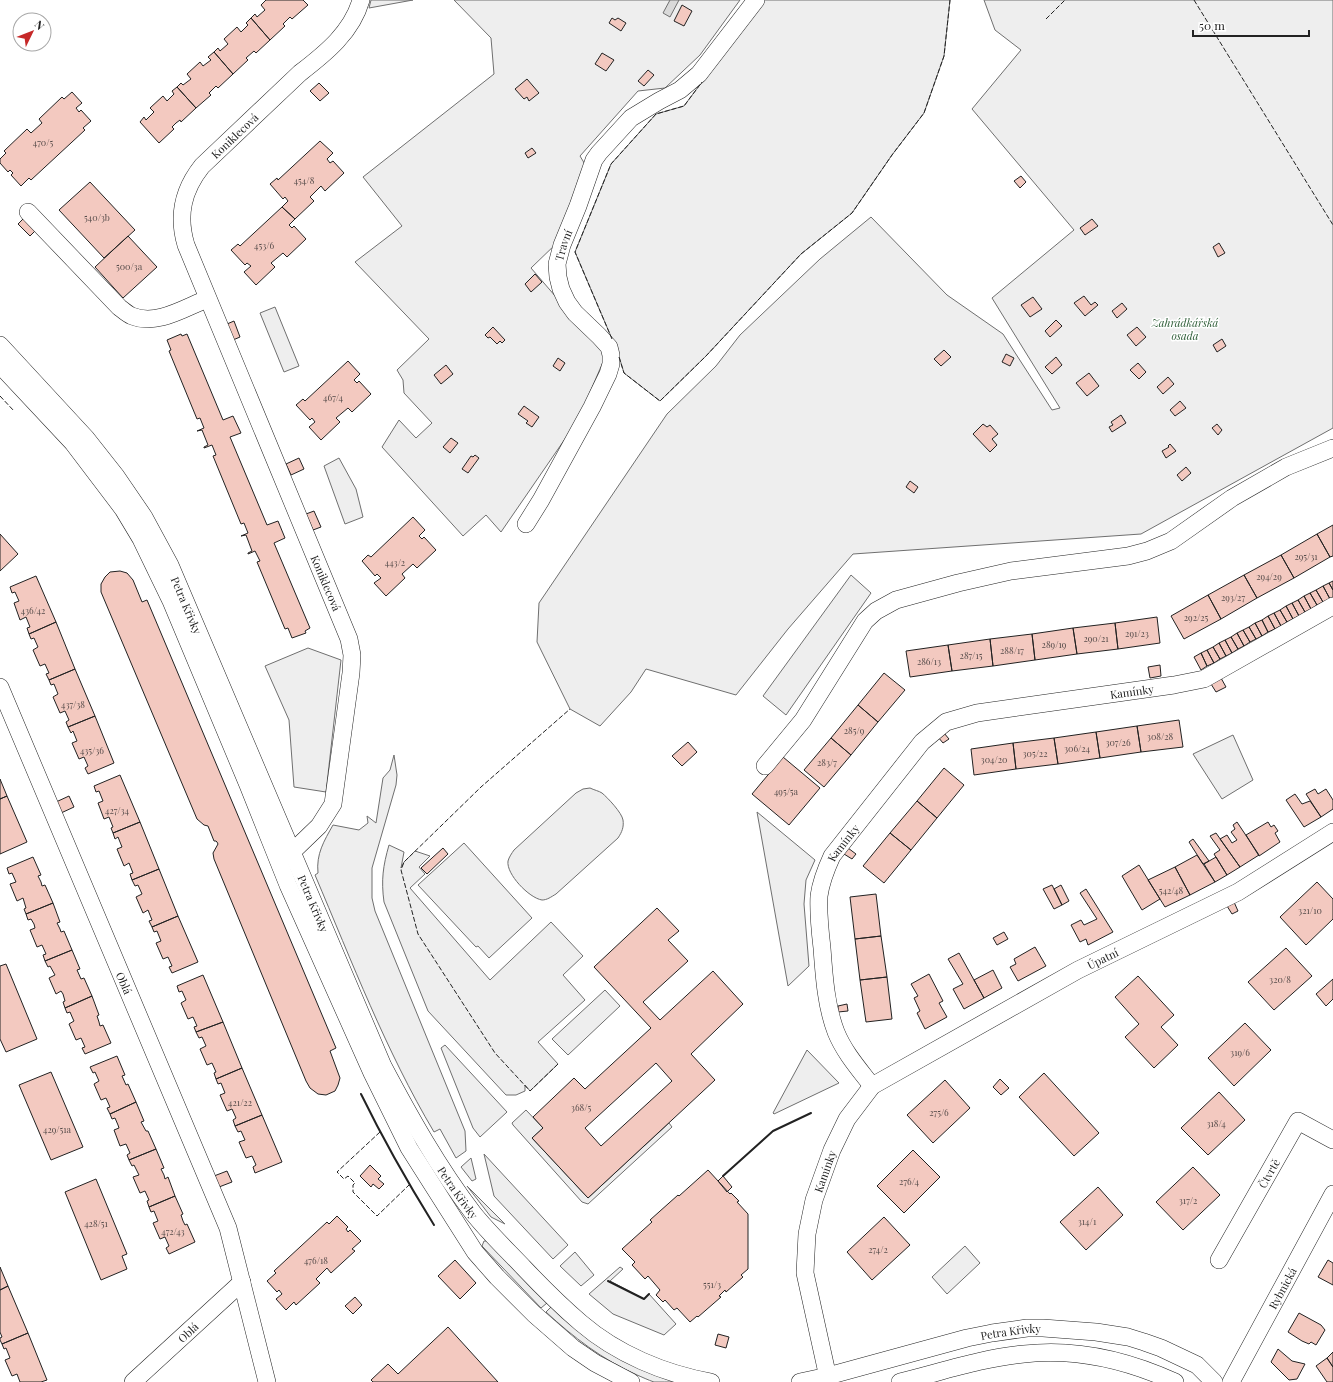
<svg xmlns="http://www.w3.org/2000/svg" width="1333" height="1382" font-family="'Playfair Display',serif">
<style>
.green{fill:#eee;stroke:#6f6f6f}
.water{fill:#d9d9d9;stroke:#6f6f6f}
.building{fill:#f3c9c0;stroke:#222;fill-rule:evenodd}
.lines{fill:none;stroke-linecap:round;stroke-linejoin:round}
.minor-casing{stroke:#222;stroke-width:18}
.minor{stroke:#fff;stroke-width:17}
.fence{stroke:#222;stroke-width:1;stroke-dasharray:5 2;stroke-linecap:butt}
.wall{stroke:#222;stroke-width:2}
.labels{text-anchor:middle;dominant-baseline:central;stroke-width:3;stroke-linejoin:round;paint-order:stroke}
.number-label{font-size:9px;fill:#564c4a}
.street-label{font-size:11px;fill:#222;stroke:#fff}
.park-label{font-size:11px;font-style:italic;fill:#2f5e38;stroke:#fff}
</style>
<rect width="100%" height="100%" fill="#fff"/>
<path class="green" d="M371 0H413L369 8Z
M454 0H740L700 55 665 88 638 91 580 156 589 171 559 241 531 268 606 355 578 420 501 532 486 515 463 536 382 447 399 420 416 438 432 423 404 393 403 380 397 370 429 339 355 262 402 226 363 177 494 74 491 38Z
M763 0H950L944 56 924 113 892 155 852 213 801 254 706 356 660 401 624 373 618 353 575 252 611 164 656 114 684 106Z
M984 0H1333V428L1141 534 853 554 788 629 736 695 646 669 631 692 600 726 570 709 537 642 539 603 667 414 716 366 740 335 820 259 871 217 947 295 1003 334 1052 410 1060 408 992 298 1074 230 972 109 1021 50 995 30Z
M275 307 299 366 284 372 260 313Z
M339 458 356 489 363 517 345 524 324 466Z
M851 575 871 593 786 715 763 696Z
M308 648 341 660 326 792 294 787 289 720 265 666Z
M1233 735 1253 780 1222 799 1193 754Z
M394 755 397 775 396 785 372 868V898L375 911 465 1131 466 1151 456 1158 440 1129 434 1132C386 1051 352 962 315 875L318 873C316 854 324 841 333 825L359 830 368 823 367 816 376 823 383 778 390 770Z
M590 788C594 790 599 791 602 793 608 798 622 813 623 820 624 827 622 832 618 838L556 894C551 897 547 900 542 900 529 898 506 874 508 861 509 857 512 853 514 850L576 793 583 789Z
M757 812 815 860 806 880 804 904 809 966 788 986Z
M464 843 532 918 489 958 478 946 476 947 418 885Z
M389 845 404 852 401 868 404 862 415 851 430 856 419 867 425 874 410 888 490 980 551 922 583 956 563 975 585 1000 538 1042 558 1064 530 1091 525 1085V1091L516 1095H506L428 1011 384 902C381 880 383 866 389 845Z
M605 990 620 1006 568 1055 552 1039Z
M445 1045 507 1112 480 1137 473 1128 441 1048Z
M807 1050 839 1083 774 1114 773 1113Z
M526 1110 543 1128 532 1138 588 1198 669 1123 672 1127 588 1204 582 1202 513 1125 512 1123Z
M484 1154 568 1245 553 1259 494 1196Z
M471 1158 476 1179 472 1181 461 1167Z
M467 1186 505 1224 491 1217Z
M484 1241H488L547 1303 541 1308 482 1246Z
M965 1246 980 1263 947 1294 932 1277Z
M575 1252 594 1275 581 1286 560 1266Z
M620 1267 623 1269 610 1281 644 1299 649 1294 676 1324 664 1335 613 1314 589 1294Z
M551 1307 675 1382C669 1382 660 1382 654 1382 648 1380 642 1377 637 1375 603 1360 573 1337 546 1312Z"/>
<path class="water" d="M670 0H679L670 17 663 13Z"/>
<path class="building" d="M266 0H303L308 5 292 19 290 17 283 24 285 26 270 40 251 18 255 14 257 17 265 10 261 5Z
M682 5 692 11 684 26 674 21Z
M251 18 270 40 256 53 254 51 246 58 248 60 233 74 214 52 218 48 220 51 228 44 224 39 237 27 241 32 248 25 246 23Z
M612 18 615 20 618 18 626 23 621 31 609 23Z
M214 52 233 74 218 88 216 86 209 93 211 95 196 108 177 87 181 83 183 85 191 79 187 74 200 62 203 66 211 60 208 57Z
M602 53 614 60 606 71 595 64Z
M648 70 654 75 644 86 638 81Z
M527 79 539 93 529 101 527 97 524 99 515 89Z
M319 83 329 93 320 101 310 91Z
M177 87 196 108 181 122 180 120 176 123 172 127 174 129 159 143 140 122 144 117 146 120 154 112 150 108 163 96 167 101 174 94 172 91Z
M72 92 82 103 76 108 79 112 81 110 91 121 83 128 85 130 31 180 29 178 21 186 11 175 13 173 10 170 8 172 0 163V159L6 153 4 151 27 129 31 133 42 123 39 119 62 97 64 99Z
M320 141 333 153 327 159 330 163 333 161 344 173 325 191 321 186 310 197 314 201 295 219 282 207 288 201 285 197 283 199 270 184 277 178 278 180Z
M532 148 536 153 528 158 525 153Z
M1021 176 1026 182 1020 188 1014 181Z
M90 182 135 230 104 258 59 210Z
M282 207 295 219 289 225 292 228 294 226 306 239 287 257 283 253 271 263 275 267 256 285 244 272 251 266 247 263 245 265 231 250 238 244 240 246Z
M24 218 35 231 30 236 18 224Z
M1092 219 1098 226 1085 235 1080 228Z
M128 236 157 267 123 298 95 267Z
M1219 243 1225 253 1218 257 1213 247Z
M535 274 542 282 531 292 525 284Z
M1084 296 1091 305 1095 302 1098 305 1085 316 1074 303Z
M1033 297 1042 309 1030 317 1021 305Z
M1122 303 1127 309 1117 318 1112 311Z
M1056 320 1062 326 1050 337 1045 331Z
M234 321 240 337 233 340 227 324Z
M493 327 505 340 502 343 500 341 497 344 490 337 488 338 485 335Z
M1137 327 1146 337 1136 346 1127 335Z
M181 334 182 336 187 334 223 420 233 416 241 433 230 437 267 525 278 521 285 538 274 543 310 628 305 631 306 633 292 638 288 628 285 629 257 562 260 561 255 551 248 554V553L252 551 246 535 241 536 248 533 244 523 241 524 213 456 216 455 212 445 204 448V447L208 445 202 430 197 431 204 428 200 418 197 419 169 351 171 350 167 340Z
M1222 339 1226 346 1217 352 1213 345Z
M944 350 951 357 941 366 934 359Z
M1006 354 1014 358 1010 366 1002 362Z
M1056 357 1062 365 1052 374 1045 367Z
M558 358 565 363 560 371 553 366Z
M348 361 360 374 354 380 357 383 359 381 371 394 352 412 348 408 336 418 340 422 321 440 309 427 315 422 312 418 310 420 296 405 303 399 305 401Z
M1138 363 1146 372 1139 379 1130 370Z
M446 365 453 374 441 384 434 375Z
M1089 373 1099 386 1087 396 1076 383Z
M1168 377 1174 384 1163 394 1157 387Z
M1180 401 1186 408 1175 416 1170 410Z
M524 406 539 417 532 427 526 423 528 421 518 414Z
M1121 415 1126 423 1112 432 1109 427 1113 425 1111 422Z
M983 424 987 427 990 425 998 434 992 439 997 445 990 452 973 434Z
M1217 424 1222 430 1218 435 1212 428Z
M451 438 458 443 450 453 443 447Z
M1170 444 1176 451 1166 458 1162 451 1169 447 1168 446Z
M475 455 479 458 468 473 462 469 471 456 473 457Z
M299 458 304 469 291 475 286 464Z
M1186 467 1191 473 1182 481 1177 475Z
M910 481 918 487 914 493 906 487Z
M314 511 321 527 313 530 306 514Z
M413 517 425 530 419 536 422 539 424 537 436 550 417 568 413 564 402 574 405 578 386 596 374 583 381 578 377 574 375 576 362 561 368 555 371 557Z
M1333 525V556L1330 557 1317 534Z
M0 534 18 554 0 571Z
M1317 534 1330 557 1294 578 1281 555Z
M1281 555 1294 578 1257 598 1244 575Z
M120 571 127 573 133 580 142 602 147 600 336 1048 330 1051 340 1078 338 1085 335 1091 326 1095 318 1094 310 1088 306 1081 214 859 213 853 218 844 217 842 216 841H214L208 826 204 825 197 819 101 592V584L105 577 110 572Z
M1244 575 1257 598 1221 619 1208 595Z
M36 576 56 622 29 634 27 628 30 627 26 617 20 620 14 603 19 601 15 592 12 593 10 587Z
M1333 581V590L1329 583Z
M1329 583 1333 590V597L1330 599 1323 586Z
M1323 586 1330 599 1323 602 1316 590Z
M1316 590 1323 602 1317 605 1310 593Z
M1310 593 1317 605 1311 609 1304 596Z
M1208 595 1221 619 1184 639 1171 616Z
M1304 596 1311 609 1305 612 1298 600Z
M1298 600 1305 612 1299 616 1292 603Z
M1292 603 1299 616 1293 619 1286 606Z
M1286 606 1293 619 1287 622 1280 610Z
M1280 610 1287 622 1281 626 1274 613Z
M1274 613 1281 626 1275 629 1268 616Z
M1268 616 1275 629 1268 632 1262 620Z
M1157 617 1160 643 1118 649 1115 623Z
M1262 620 1268 632 1262 636 1255 623Z
M56 622 75 669 49 680 46 674 49 673 45 664 40 666 33 650 38 647 34 638 31 639 29 634Z
M1115 623 1118 649 1077 654 1073 628Z
M1255 623 1262 636 1256 639 1249 627Z
M1249 627 1256 639 1250 642 1243 630Z
M1073 628 1077 654 1035 660 1032 634Z
M1243 630 1250 642 1244 646 1237 633Z
M1237 633 1244 646 1238 649 1231 637Z
M1032 634 1035 660 993 666 990 639Z
M1231 637 1238 649 1232 653 1225 640Z
M990 639 993 666 952 671 948 645Z
M1225 640 1232 653 1226 656 1219 643Z
M1219 643 1226 656 1220 659 1213 647Z
M948 645 952 671 910 677 906 651Z
M1213 647 1220 659 1214 663 1207 650Z
M1207 650 1214 663 1207 666 1201 653Z
M1201 653 1207 666 1201 670 1194 657Z
M1160 665 1161 676 1150 678 1148 667Z
M75 669 95 716 68 727 66 722 69 720 65 711 60 713 53 697 58 694 54 684 51 685 49 680Z
M884 673 905 690 878 722 858 705Z
M1221 678 1226 687 1216 692 1211 684Z
M858 705 878 722 851 755 831 738Z
M95 716 114 763 88 774 85 768 88 766 84 757 79 759 72 743 77 741 73 731 71 733 68 727Z
M1179 720 1183 747 1141 752 1137 726Z
M1137 726 1141 752 1100 758 1096 732Z
M1096 732 1100 758 1058 764 1054 738Z
M944 733 949 739 943 743 938 737Z
M831 738 851 755 824 787 804 770Z
M1054 738 1058 764 1016 769 1013 743Z
M688 742 697 752 682 766 672 756Z
M1013 743 1016 769 974 775 971 749Z
M783 757 820 788 789 825 752 794Z
M944 768 964 785 937 818 917 801Z
M120 775 140 822 113 833 111 828 113 827 109 817 104 819 98 803 103 801 99 791 96 792 94 786Z
M0 779 7 796 0 799Z
M1315 789 1318 794 1326 789 1333 800V809L1321 817 1306 794Z
M1295 794 1302 804 1310 801 1321 817 1304 827 1286 800Z
M7 796 27 842 0 854V799Z
M69 796 74 807 61 813 56 802Z
M917 801 937 818 911 850 890 833Z
M140 822 159 869 132 880 130 874 133 873 129 863 124 866 117 849 122 847 118 837 115 839 113 833Z
M1237 822 1259 855 1240 867 1220 839 1227 835 1232 843 1237 840 1231 832 1235 829 1233 825Z
M1268 822 1271 827 1274 825 1278 831 1275 833 1280 842 1259 856 1246 835Z
M890 833 911 850 884 883 863 866Z
M1216 833 1240 867 1227 875 1214 854 1220 850 1210 836Z
M1193 839 1209 861 1203 864 1189 842Z
M443 848 448 854 427 874 421 868Z
M848 848 856 854 852 859 844 854Z
M1197 855 1215 882 1190 895 1175 867Z
M33 857 41 875 38 876 41 882 42 886 45 885 53 903 26 914 24 909 26 908 23 898 17 901 10 884 16 882 12 873 9 874 7 868Z
M1216 857 1227 875 1215 882 1204 864Z
M1139 865 1160 899 1142 910 1122 876Z
M1175 867 1190 895 1165 907 1148 880Z
M159 869 178 916 152 927 149 921 152 920 148 910 143 913 136 897 142 894 138 885 135 886 132 880Z
M1317 882 1333 899V919L1306 945 1280 917Z
M1052 885 1062 905 1054 909 1043 889Z
M1061 885 1069 901 1062 905 1054 889Z
M1086 889 1113 932 1088 945 1086 939 1080 942 1071 925 1081 920 1084 925 1097 919 1080 893Z
M876 894 881 936 855 939 850 897Z
M1234 902 1238 911 1232 914 1227 906Z
M53 903 60 922 57 923 60 929 61 932 64 931 72 950 45 961 43 955 46 954 42 945 37 947 30 930 35 928 34 924 31 919 28 920 26 914Z
M657 908 679 931 668 940 688 961 643 1002 660 1020 713 971 743 1004 691 1054 715 1080 588 1198 532 1138 543 1128 533 1117 574 1078 585 1089 651 1028 594 967ZM656 1063 672 1081 601 1146 585 1128Z
M178 916 198 962 172 973 169 967 172 966 168 957 163 959 156 943 161 941 157 931 154 932 152 927Z
M1004 932 1008 939 997 945 993 938Z
M881 936 887 977 860 980 855 939Z
M1035 947 1046 966 1018 981 1010 967 1016 964 1014 959Z
M1286 948 1312 976 1274 1010 1248 982Z
M72 950 80 969 77 970 81 979 84 978 92 996 65 1008 63 1002 65 1001 63 994 61 991 56 994 49 978 55 975 50 966 48 967 45 961Z
M959 953 984 998 964 1009 953 989 963 984 948 959Z
M6 964 37 1039 6 1052 0 1039V966Z
M993 970 1002 988 984 998 974 980Z
M929 974 943 1001 939 1003 947 1017 925 1029 917 1013 920 1011 914 998 918 996 911 984Z
M203 975 223 1022 196 1032 194 1027 197 1026 193 1017 188 1019 181 1003 186 1000 182 991 179 992 177 986Z
M1138 976 1174 1015 1161 1027 1178 1045 1154 1068 1125 1037 1139 1024 1115 997Z
M887 977 892 1019 866 1022 860 980Z
M1333 979V999L1326 1006 1316 994Z
M92 996 99 1015 97 1016 99 1022 100 1026 103 1025 111 1043 85 1054 82 1048 85 1047 81 1038 76 1040 69 1024 74 1021 73 1019 70 1012 67 1013 65 1008Z
M847 1004 848 1011 838 1012V1006Z
M223 1022 242 1068 216 1079 214 1073 216 1072 212 1063 207 1065 200 1049 206 1046 202 1037 199 1038 196 1032Z
M1245 1023 1271 1050 1234 1086 1208 1058Z
M117 1056 125 1075 122 1076 126 1085 128 1084 136 1102 110 1114 107 1108 110 1107 106 1098 101 1100 94 1084 99 1081 95 1072 93 1073 90 1067Z
M242 1068 262 1115 235 1126 233 1120 236 1118 232 1109 227 1111 220 1095 225 1093 221 1083 218 1084 216 1079Z
M51 1072 83 1147 51 1160 19 1085Z
M1044 1073 1099 1133 1074 1156 1019 1097Z
M1000 1079 1009 1088 1001 1095 993 1087Z
M945 1080 970 1108 933 1143 907 1115Z
M1219 1092 1245 1120 1208 1155 1181 1128Z
M136 1102 144 1121 141 1122 146 1131H148L156 1149 129 1160 127 1155 130 1153 126 1144 120 1146 114 1130 119 1128 118 1125 115 1118 112 1119 110 1114Z
M262 1115 282 1162 255 1173 253 1167 256 1165 252 1156 246 1158 239 1142 245 1140 241 1131 238 1132 235 1126Z
M156 1149 164 1168 161 1169 164 1175 165 1179 168 1177 175 1196 149 1207 147 1201 149 1200 145 1191 140 1193 133 1177 139 1175 134 1165 132 1166 129 1160Z
M913 1150 940 1177 904 1213 877 1186Z
M370 1165 381 1176 378 1179 384 1184 379 1189 373 1184 371 1187 360 1176Z
M1193 1167 1220 1195 1183 1230 1156 1202Z
M708 1170 730 1194 731 1193 739 1201 737 1202 748 1214V1269L741 1275 743 1277 726 1292 725 1290 719 1296 721 1297 698 1317 697 1316 690 1322 677 1308 674 1310 665 1300 663 1302 656 1295 660 1290 648 1276 645 1279 632 1265 635 1262 622 1249 652 1222 650 1220 678 1195 679 1196Z
M227 1171 232 1182 219 1187 214 1176Z
M723 1176 732 1187 727 1192 718 1181Z
M96 1179 127 1254 122 1256 127 1269 101 1280 65 1192Z
M1098 1187 1123 1215 1086 1250 1060 1222Z
M175 1196 183 1214 181 1215 183 1221 185 1225 187 1224 195 1242 169 1254 166 1248 169 1246 165 1237 160 1239 153 1223 158 1221 154 1211 151 1212 149 1207Z
M337 1216 348 1227 346 1229 348 1232 350 1230 361 1241 352 1249 355 1251 331 1273 327 1268 316 1279 320 1283 296 1305 294 1302 286 1310 276 1299 282 1294 279 1290 277 1292 267 1281 276 1273 274 1271 327 1222 329 1224Z
M884 1217 910 1245 872 1280 847 1252Z
M455 1260 476 1283 460 1299 438 1276Z
M1328 1260 1333 1263V1285L1318 1277Z
M0 1267 8 1286 0 1290Z
M8 1286 28 1333 2 1344 0 1340V1338L2 1337 0 1332V1290Z
M355 1297 362 1305 353 1314 345 1306Z
M1299 1313 1321 1325 1325 1330 1316 1345 1311 1342 1309 1344 1302 1341 1288 1332Z
M448 1327 498 1382H373L371 1380 388 1364 398 1374Z
M28 1333 47 1380 41 1382H20L17 1374 12 1376 5 1360 10 1358 6 1348 4 1349 2 1344Z
M718 1334 729 1337 726 1348 715 1345Z
M1278 1349 1292 1361 1305 1364 1297 1379 1289 1380 1271 1362Z
M1333 1352V1367L1327 1358Z
M1327 1358 1333 1367V1382H1327L1316 1366Z"/>
<g class="lines">
<defs>
<g id="minor">
<path d="M28 212 119 307C123 310 127 314 132 316 157 326 184 308 207 299"/>
<path id="s1" d="M0 345 86 438 116 476 144 517 170 565 383 1066C410 1117 438 1167 473 1213 488 1232 507 1250 524 1268 542 1287 561 1306 581 1323 617 1354 665 1374 711 1382"/>
<path d="M0 365 73 443 123 509 141 539 171 601 248 785 288 885 372 1073 409 1148 475 1252 497 1277 534 1314 573 1348 595 1363 631 1382"/>
<path id="s2" d="M526 524 541 500 592 407 608 374 611 364V355L609 347 599 336 575 313 567 302 561 289 558 277 557 264 562 245 578 206 594 160 599 153 631 118 659 101 680 90 699 74 756 0"/>
<path id="s3" d="M0 687 228 1228 267 1382"/>
<path d="M765 766 803 720 865 621 876 611 896 600 958 583 1011 571 1128 556 1147 551 1171 541 1232 498 1286 467 1333 448"/>
<path id="s4" d="M283 856 292 852 319 826 333 804 351 673 352 655 349 639 186 245C177 215 183 190 202 166L300 73C326 53 352 32 361 0"/>
<path id="s5" d="M872 1086C859 1069 844 1052 836 1032 826 1006 824 976 822 948 820 931 818 914 819 896 821 881 826 869 832 856L922 742 946 722 977 713 1174 685 1204 679 1333 606"/>
<path id="s6" d="M1219 1260 1298 1121 1333 1140"/>
<path id="s7" d="M133 1382 242 1282"/>
<path id="s8" d="M800 1382 828 1376 967 1338 992 1333 1027 1328H1043L1096 1332 1128 1337 1144 1342 1161 1348 1197 1365 1214 1382"/>
<path id="s9" d="M829 1382 805 1273 807 1234 814 1200 832 1150 847 1119 872 1086 1078 970 1238 892 1333 832"/>
<path d="M900 1382C941 1372 982 1358 1024 1354 1076 1348 1129 1361 1175 1382"/>
<path id="s10" d="M1231 1382 1333 1194"/>
</g>
</defs>
<use href="#minor" class="minor-casing"/>
<use href="#minor" class="minor"/>
<path class="fence" d="M1194 0 1333 225
M1046 19 1065 0
M612 339 575 252 611 164 656 114 684 106 702 82
M619 357 624 373 660 401 706 356 801 254 852 213 892 155 924 113 944 56 950 0
M0 396 14 411
M558 1064 530 1091 495 1053 418 934 401 870 404 862 481 787 570 709
M380 1132 337 1172 344 1179 348 1176 355 1183 353 1185V1192L377 1216 409 1185"/>
<path class="wall" d="M361 1094C383 1139 408 1183 434 1225
M723 1176 773 1131 811 1113
M608 1281 644 1299 649 1294"/>
</g>
<g class="labels">
<g class="number-label">
<text x="43" y="142">470/5</text>
<text x="304" y="180">454/8</text>
<text x="97" y="217">540/3b</text>
<text x="264" y="245">453/6</text>
<text x="129" y="266">500/3a</text>
<text x="333" y="397">467/4</text>
<text x="1306" y="556">295/31</text>
<text x="395" y="562">443/2</text>
<text x="1269" y="576">294/29</text>
<text x="1233" y="597">293/27</text>
<text x="33" y="610">436/42</text>
<text x="1196" y="617">292/25</text>
<text x="1137" y="633">291/23</text>
<text x="1096" y="638">290/21</text>
<text x="1054" y="644">289/19</text>
<text x="1012" y="650">288/17</text>
<text x="971" y="655">287/15</text>
<text x="929" y="661">286/13</text>
<text x="73" y="704">437/38</text>
<text x="854" y="730">285/9</text>
<text x="1160" y="736">308/28</text>
<text x="1118" y="742">307/26</text>
<text x="1077" y="748">306/24</text>
<text x="92" y="750">435/36</text>
<text x="1035" y="753">305/22</text>
<text x="994" y="759">304/20</text>
<text x="827" y="762">283/7</text>
<text x="786" y="791">495/5a</text>
<text x="117" y="810">427/34</text>
<text x="1171" y="890">542/48</text>
<text x="1310" y="910">321/10</text>
<text x="1280" y="979">320/8</text>
<text x="1240" y="1052">319/6</text>
<text x="240" y="1102">421/22</text>
<text x="581" y="1107">368/5</text>
<text x="939" y="1112">275/6</text>
<text x="1216" y="1123">318/4</text>
<text x="57" y="1129">429/51a</text>
<text x="909" y="1181">276/4</text>
<text x="1188" y="1200">317/2</text>
<text x="1087" y="1221">314/1</text>
<text x="96" y="1223">428/51</text>
<text x="173" y="1231">472/43</text>
<text x="878" y="1249">274/2</text>
<text x="316" y="1260">476/18</text>
<text x="712" y="1284">551/3</text>
</g>
<g class="street-label">
<text stroke="none"><textPath href="#s4" startOffset="795">Koniklecová</textPath></text>
<text stroke="none"><textPath href="#s2" startOffset="320">Travní</textPath></text>
<text transform="translate(326 583) rotate(67)">Koniklecová</text>
<text stroke="none"><textPath href="#s1" startOffset="323">Petra Křivky</textPath></text>
<text stroke="none"><textPath href="#s5" startOffset="610">Kamínky</textPath></text>
<text stroke="none"><textPath href="#s5" startOffset="262">Kamínky</textPath></text>
<text stroke="none"><textPath href="#s1" startOffset="647">Petra Křivky</textPath></text>
<text stroke="none"><textPath href="#s9" startOffset="578">Úpatní</textPath></text>
<text stroke="none"><textPath href="#s3" startOffset="321">Oblá</textPath></text>
<text stroke="none"><textPath href="#s9" startOffset="216">Kamínky</textPath></text>
<text stroke="none"><textPath href="#s6" startOffset="100">Čtvrtě</textPath></text>
<text stroke="none"><textPath href="#s1" startOffset="971">Petra Křivky</textPath></text>
<text stroke="none"><textPath href="#s10" startOffset="107">Rybnická</textPath></text>
<text stroke="none"><textPath href="#s7" startOffset="74">Oblá</textPath></text>
<text stroke="none"><textPath href="#s8" startOffset="217">Petra Křivky</textPath></text>
</g>
<g class="park-label">
<text x="1185" y="322">Zahrádkářská<tspan x="1185" dy="13">osada</tspan></text>
</g>
</g>
<g transform="translate(32 32) rotate(47)"><circle r="19" fill="#ffffff" stroke="#a7a7a7"/>
<path d="M0-3L7 15L0 10L-7 15Z" fill="#c62828"/>
<text y="-6" font-size="11" font-weight="bold" text-anchor="middle" fill="#222222">N</text>
</g>
<path d="M1193 30v6h116v-6" fill="none" stroke="#222222" stroke-width="2"/>
<text x="1199" y="30" font-size="12" fill="#222222" stroke="#ffffff" stroke-width="3" paint-order="stroke">50 m</text>
</svg>
